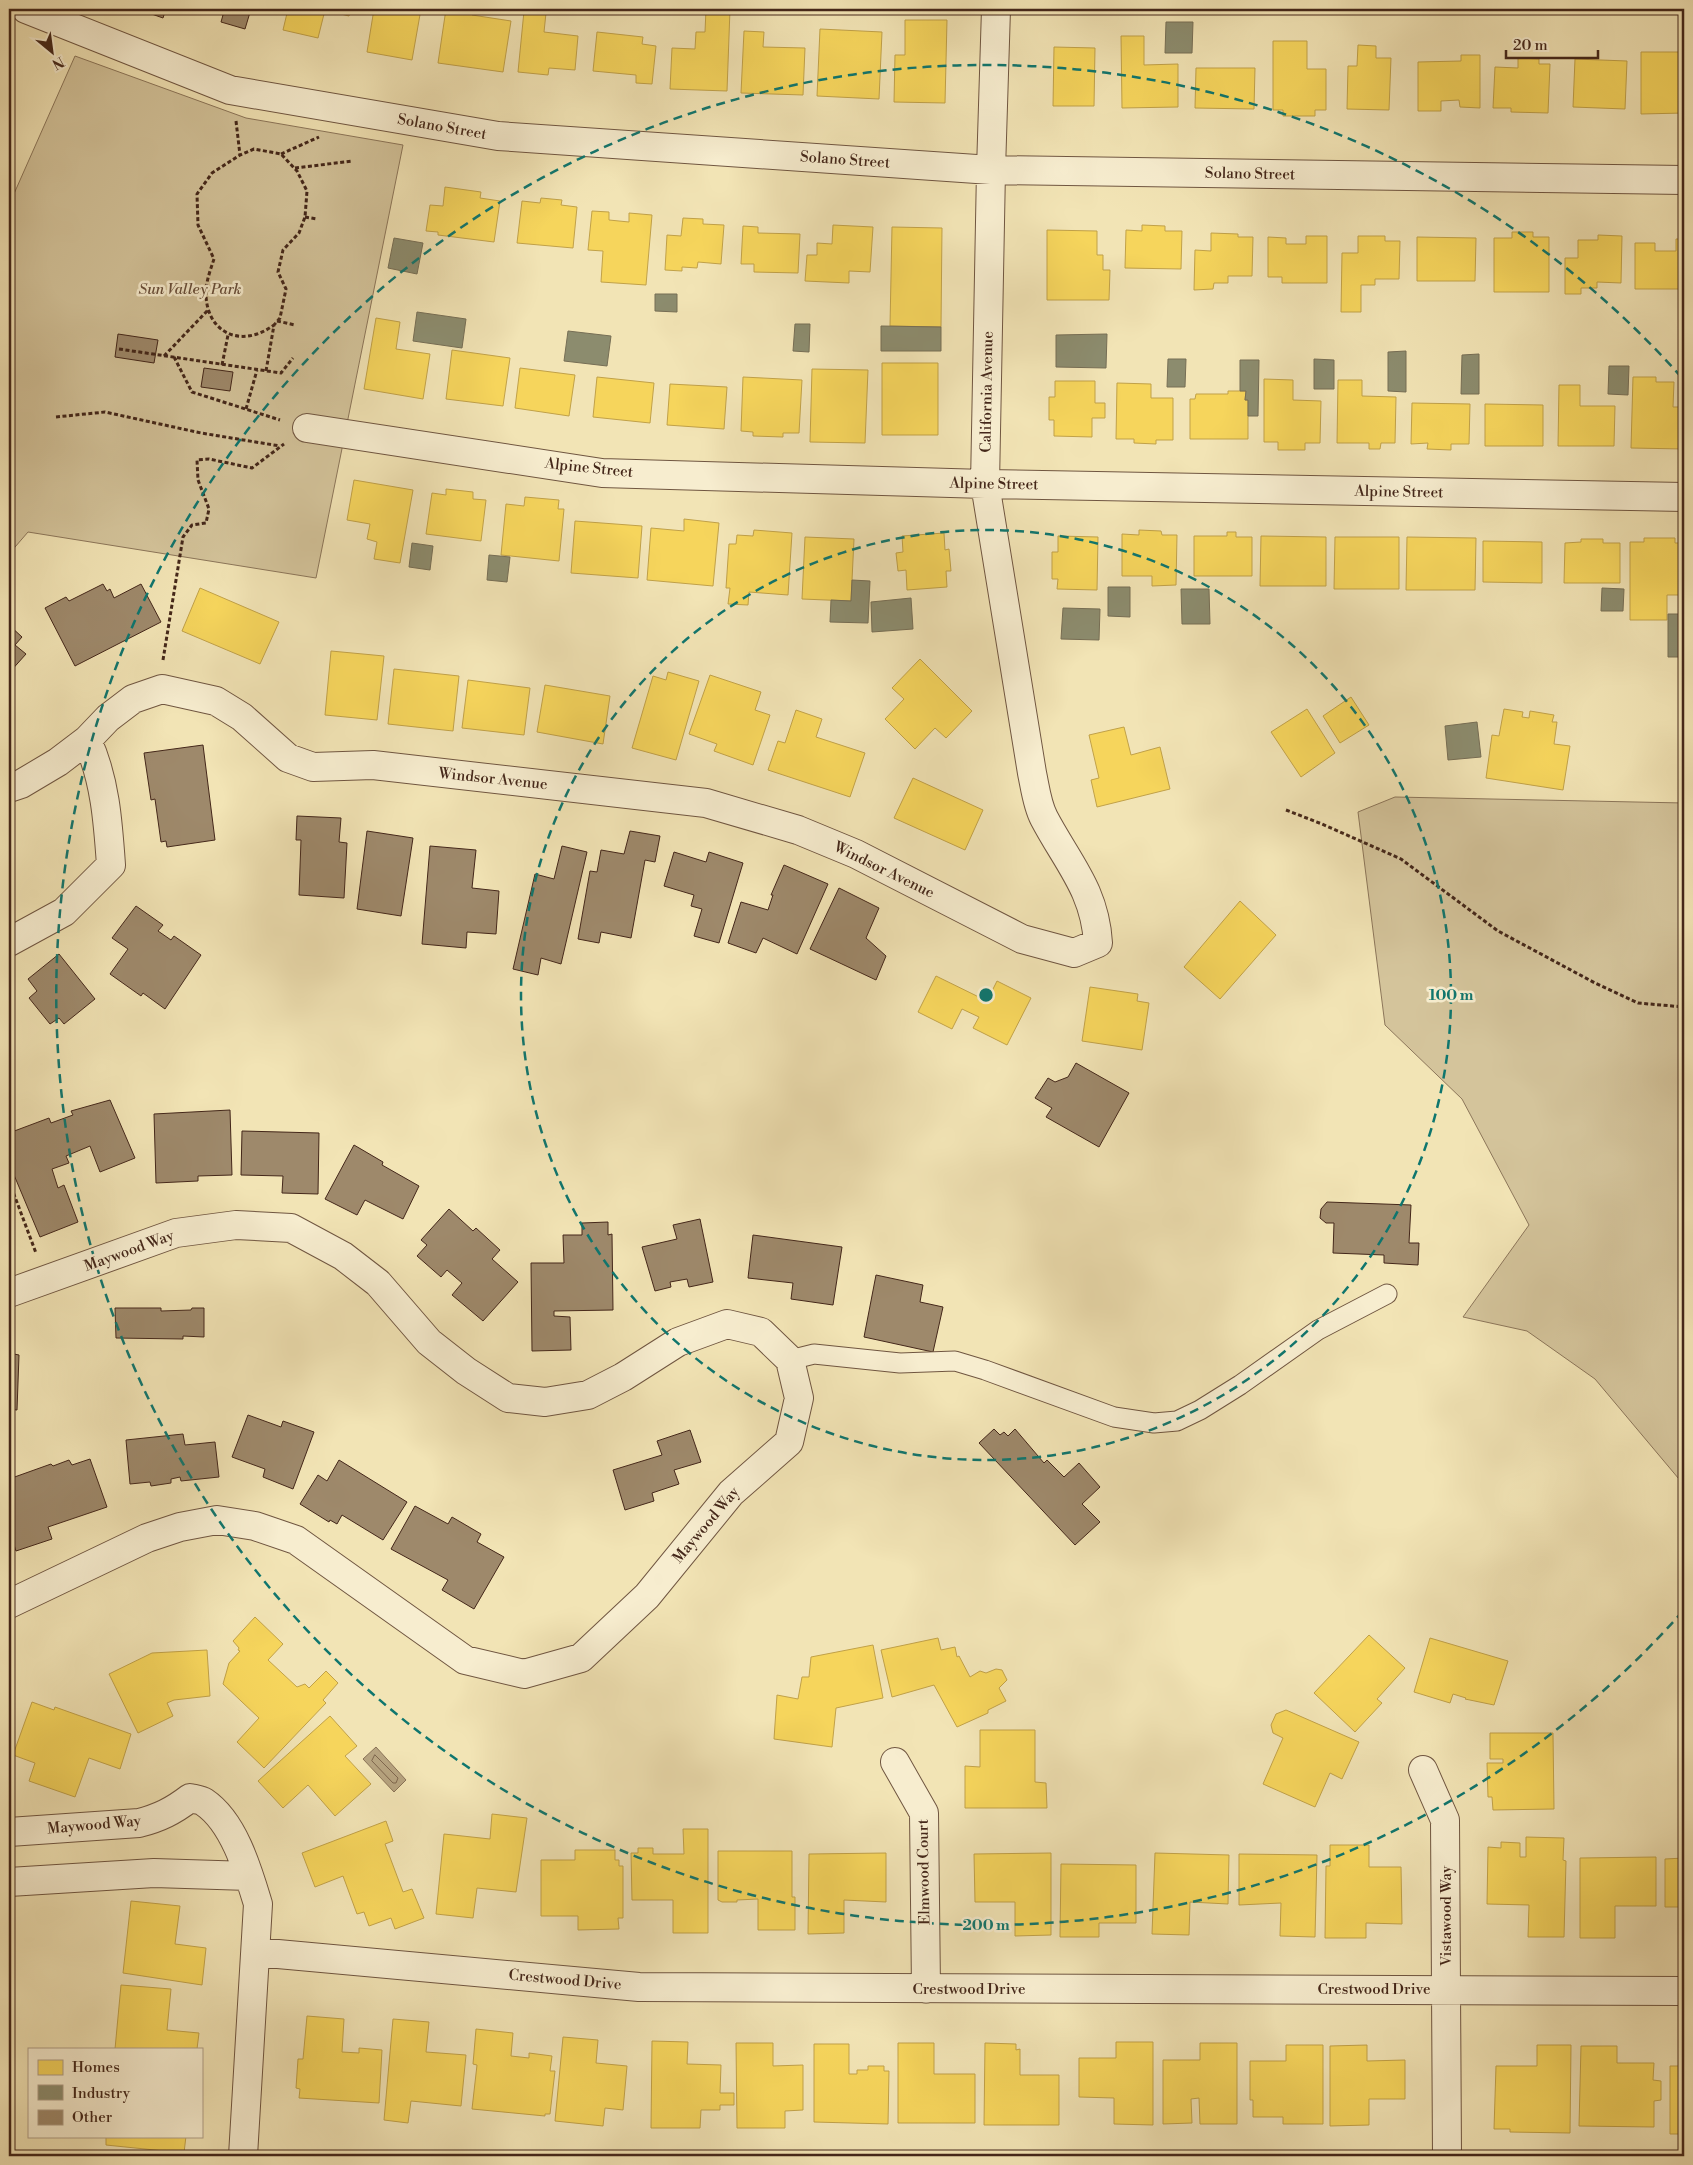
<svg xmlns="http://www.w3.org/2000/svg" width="1693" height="2165" font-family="'Libre Bodoni',serif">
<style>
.green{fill:#d4c49b;stroke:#8c765a}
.water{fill:#b7a480;stroke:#897257}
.homes{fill:#f6d55c;stroke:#c1a148}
.industry{fill:#8c8c6e;stroke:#766e55}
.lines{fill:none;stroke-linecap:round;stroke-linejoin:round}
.shore{stroke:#7e664d;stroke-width:1}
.building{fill:#9e896b;stroke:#44271a}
.lane-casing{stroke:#705641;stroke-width:21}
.street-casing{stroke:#705641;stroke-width:30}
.path{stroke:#44271a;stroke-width:3;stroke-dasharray:4 2.5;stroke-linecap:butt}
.lane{stroke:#f7edcf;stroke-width:19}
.street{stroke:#f7edcf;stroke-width:28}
.ring{fill:none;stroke:#0f766e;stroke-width:2.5;stroke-dasharray:9 6}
.labels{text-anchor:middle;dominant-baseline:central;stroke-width:5;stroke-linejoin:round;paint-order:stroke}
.street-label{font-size:15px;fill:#44271a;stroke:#f7edcf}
.park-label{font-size:15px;font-style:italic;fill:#684e3a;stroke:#f7edcf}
.centre{fill:#0f766e;stroke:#f7edcf;stroke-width:2.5}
.ring-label{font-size:15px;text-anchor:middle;font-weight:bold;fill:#0f766e;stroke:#f7edcf;stroke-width:5;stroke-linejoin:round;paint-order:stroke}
</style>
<rect width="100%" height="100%" fill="#f2e4b5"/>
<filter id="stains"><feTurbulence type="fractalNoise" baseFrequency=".004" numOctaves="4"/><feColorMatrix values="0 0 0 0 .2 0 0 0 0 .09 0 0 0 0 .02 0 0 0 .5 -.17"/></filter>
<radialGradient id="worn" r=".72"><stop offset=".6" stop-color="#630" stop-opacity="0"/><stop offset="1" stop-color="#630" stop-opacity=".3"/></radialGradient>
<path class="green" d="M75 56 246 118 403 145 316 578 28 532 9 554V205Z
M1395 797 1684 803V1485L1595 1379 1527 1331 1463 1317 1529 1225 1462 1099 1385 1025 1358 812Z"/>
<path class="water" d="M376 1747 406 1780 394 1792 363 1759Z"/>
<path class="homes" d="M288 9H351L349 16 325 10 318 38 283 30Z
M374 9H421L412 60 367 52Z
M446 9H473L472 15 511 21 503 72 438 63Z
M706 9H730L727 91 670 89 672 48 695 49 696 32H705Z
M524 11 546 13 544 32 578 36 575 70 549 68 548 75 518 72Z
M905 20H947L945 103 894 102 895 55H905Z
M820 29 882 32 879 99 817 96Z
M744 31 764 32 763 47 805 48 803 95 741 93Z
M597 32 643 37 642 44 656 46 652 84 636 83V75L593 71Z
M1121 36H1144V65L1178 64V107L1122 108Z
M1273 41H1307V69H1326V110H1315V116H1283V110H1273Z
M1358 45 1376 46V58H1391L1389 110 1347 109 1348 66H1357Z
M1054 47 1095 48 1094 106H1053Z
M1641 52H1684V113L1641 114Z
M1461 55H1480V108L1460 107 1459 100 1441 101V111H1418V62L1461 61Z
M1518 58 1539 59V64H1550L1548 113 1511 112V108H1493L1495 67 1518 68Z
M1575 59 1627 61 1625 109 1573 107Z
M1196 68H1255L1254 109 1195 108Z
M445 187 481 192 480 198 500 201 494 242 438 235V232L426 231 430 205 443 206Z
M541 198 562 200 561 205 577 207 573 248 517 243 522 201 540 203Z
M592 211 609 212V220L629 222V213L652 215 646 285 601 282 603 251 588 250Z
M683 218 703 219V224L724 225 721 264 698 262 697 268 682 267V271L665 270 667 235 681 236Z
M833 225 873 227 870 272 849 271V283L805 281 807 255H817V243L832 244Z
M1142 225 1165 226V231H1182L1181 269 1125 268 1126 230 1142 231Z
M743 226 758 227V233L800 234 798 273 754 272V264H741Z
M892 227 942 228 941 327 890 326Z
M1047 230 1097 231V255H1103V270H1110L1109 300H1047Z
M1512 232H1533V237H1549V292H1494V238H1512Z
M1211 233 1238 234V237H1253L1252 276H1228V283H1214L1213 289 1194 290 1195 250 1211 251Z
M1598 235 1622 236 1621 283 1597 282V288H1581V294H1565V258H1578V240H1598Z
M1306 236H1327V283H1282V277H1268V237L1286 238V244H1306Z
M1358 236H1385V241H1400L1399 279H1375V285H1361V312H1341L1342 253H1358Z
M1417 237 1476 238 1475 281H1417Z
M1676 239H1684V289H1635V243H1655V251H1676Z
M376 318 400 322 396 349 430 354 423 399 364 389Z
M452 350 510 358 503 406 446 399Z
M882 363H938V435H882Z
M520 368 575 375 569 416 515 408Z
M812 369 868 370 865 443 810 442Z
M597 377 654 383 650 423 593 417Z
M743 377 802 380 799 433H783V437L753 436V432L741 431Z
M1633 377H1656V382H1674L1673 407H1684V449L1631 448Z
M1264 379 1293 380V400L1321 401 1320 443H1305V450H1278V442H1264Z
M1338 380H1362V396L1396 397 1395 443H1381L1380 449H1369V443H1337Z
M1055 381H1095V403H1105V418H1092V437L1054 436V420H1049V397H1055Z
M1117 383 1151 384V398H1173V440H1156V444L1134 443V439H1116Z
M670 384 727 387 724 429 667 425Z
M1559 385H1580V406H1615L1614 446H1558Z
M1228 391H1246L1245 400H1248V439H1190V399H1195L1196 394H1228Z
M1412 403 1470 404 1469 444H1451V450L1427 449 1428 443 1411 444Z
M1485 404 1543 405V446H1485Z
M354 480 413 490 400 563 374 559 377 542 367 539 370 524 347 520Z
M446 489 473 492V499L486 500 481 541 426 534 432 493 446 495Z
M525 497 559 500 558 509H564L559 561 501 555 506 504 524 506Z
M684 519 719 523 713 586 647 580 651 528 684 531Z
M575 521 642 526 638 578 571 573Z
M754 530 792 533 788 595 749 592 748 605 728 604 730 588H726L729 544H736L737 535 753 536Z
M1139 530 1161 531 1162 535H1177L1176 585 1152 586V576H1122V534L1139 535Z
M1227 532H1236V537H1252V576H1194V536H1227Z
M944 533 945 550 949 549 951 571H946L947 587 907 590 906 570 898 571 896 553 903 552 902 536Z
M1058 536 1098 537 1097 590 1057 589 1058 579H1052V552H1058Z
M1261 536 1326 537V586H1260Z
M805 537 854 539 851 601 802 599Z
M1335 537H1399V589H1334Z
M1407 537 1476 538 1475 590H1406Z
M1644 538H1675V543H1684V595H1667V620H1630V542H1644Z
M1581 539H1603V543H1620V583H1564L1565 543 1581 542Z
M1483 541 1542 542V583L1483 582Z
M200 588 279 622 260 664 182 631Z
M331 651 384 656 377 720 325 715Z
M920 659 972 711 946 738 935 728 915 749 885 719 904 699 892 688Z
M394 669 459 676 453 731 388 724Z
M668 672 699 681 676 760 632 748 653 676 666 680Z
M710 675 761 692 755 710 770 715 753 765 714 751 717 744 689 734Z
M468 680 530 688 524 735 462 728Z
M545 685 610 696 603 744 537 732Z
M1351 697 1369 725 1340 743 1323 716Z
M1307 709 1335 753 1301 777 1271 732Z
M1504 709 1523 712 1522 717 1529 718 1530 711 1554 715 1552 722H1557L1554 744 1570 746 1563 790 1486 778 1492 735 1499 736Z
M796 710 822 719 816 737 865 753 850 797 768 770 778 741 785 743Z
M1124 727 1131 755 1160 747 1170 789 1097 807 1091 780 1099 778 1089 735Z
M913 778 983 810 965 850 894 818Z
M1240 901 1276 935 1220 999 1184 967Z
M936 976 987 1001 997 981 1031 998 1007 1045 973 1028 979 1017 962 1009 952 1029 918 1012Z
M1090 987 1138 994 1137 1001 1149 1003 1142 1050 1082 1041Z
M255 1617 283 1644 268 1660 297 1687 305 1684 309 1688 326 1671 338 1683 323 1700 326 1703 264 1768 237 1742 259 1718 223 1684 229 1663 240 1651 238 1650 239 1648 233 1641Z
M1369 1635 1405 1668 1377 1699 1382 1703 1355 1732 1314 1693Z
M938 1638 941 1650 955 1647 957 1657 959 1656 970 1677 980 1671 986 1673 996 1669 1002 1670 1007 1680 999 1688 1006 1701 988 1710V1713L957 1727 934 1685 892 1697 881 1650Z
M1430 1638 1508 1661 1494 1705 1465 1699 1466 1698 1453 1694 1450 1703 1414 1692Z
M873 1645 883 1698 836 1708 832 1747 774 1739 777 1695 798 1699 802 1677H809L811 1657Z
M207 1650 210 1696 174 1700 167 1703 173 1716 138 1733 109 1674 152 1653Z
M32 1702 54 1710 55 1707 131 1734 120 1769 89 1758 75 1797 29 1781 35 1763 13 1755Z
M1286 1710 1359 1742 1342 1779 1330 1773 1315 1807 1263 1784 1283 1738 1273 1733 1271 1725 1276 1714Z
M330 1716 357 1746 345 1756 371 1784 335 1816 308 1785 283 1808 258 1781Z
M980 1730H1035V1782L1046 1783 1047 1808H965V1766L980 1767Z
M1490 1733H1553L1554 1809 1493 1810 1492 1797H1488L1487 1763H1503V1759H1490Z
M492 1814 527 1818 516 1892 477 1888 473 1918 436 1914 444 1834 490 1839Z
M386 1821 393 1841 385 1844 403 1892 412 1889 424 1918 395 1929 391 1918 369 1926 364 1912 357 1914 343 1876 315 1887 302 1853Z
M683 1829H708V1933H673V1900H632L631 1853H638V1848H653V1854H684Z
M1526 1837 1564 1838 1563 1860 1566 1861 1564 1937H1528L1529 1905 1487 1904 1488 1847 1501 1848V1842L1520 1843V1857H1526Z
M1330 1845H1369V1867H1401L1402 1924 1366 1923V1938H1325L1326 1866H1330Z
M575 1850H615V1860H619V1866H623V1918H618L619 1929 578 1930V1916H541V1860H575Z
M718 1851H792V1897H795V1930H758V1899L737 1900V1902H722L718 1900Z
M886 1853V1902L844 1900V1933L808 1934 809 1854Z
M1051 1853V1935L1015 1936V1902H975L974 1854Z
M1155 1853 1229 1855 1228 1904 1190 1902 1189 1935 1152 1934Z
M1239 1854 1317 1855 1315 1937 1280 1936 1281 1903 1239 1905Z
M1656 1857V1906H1615V1938H1580V1858Z
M1684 1858V1907H1665V1859Z
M1061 1864 1136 1865V1923H1099V1937H1060Z
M131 1901 180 1906 175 1944 206 1948 202 1985 123 1973Z
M121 1985 171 1989 167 2030 199 2033 197 2049H115Z
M307 2016 344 2019 342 2052 359 2053V2048L382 2050 379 2103 299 2098 300 2089 296 2088 298 2059H303Z
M393 2019 429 2022 426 2052 466 2055 461 2106 411 2101 408 2123 384 2120Z
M476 2029 513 2033 511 2056 529 2058V2053L552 2056 550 2071H555L550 2114H545V2116L472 2109 477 2065 473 2064Z
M563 2037 598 2040 596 2063 627 2066 623 2110 605 2108 603 2126 555 2121Z
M652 2041 688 2042 687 2064 721 2065 720 2093H734V2105H720V2110H701L700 2128H651Z
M1116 2042H1153V2125L1114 2124V2098L1079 2097V2058H1116Z
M736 2043H773V2066L803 2065V2110L785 2111V2128H737Z
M898 2043H934V2074H975V2123H898Z
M985 2043 1016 2044V2050L1020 2049V2075H1059V2125H984Z
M1200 2043H1237V2124H1200L1199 2098 1191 2099 1192 2123 1163 2124V2060H1200Z
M814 2044H849V2074H857V2070H868V2066H884V2071H889L888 2124 814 2122Z
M1286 2045H1323V2124H1283V2117H1253V2100H1250V2061H1286Z
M1367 2045V2061L1405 2060V2099H1369V2125L1330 2126V2046Z
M1537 2045H1571L1570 2133 1510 2132V2129H1494L1496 2066H1537Z
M1581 2046H1617V2063H1654L1653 2080 1661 2081V2100L1654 2101V2127L1579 2126Z
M1670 2066H1684V2134H1670Z
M106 2136H186L184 2153 106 2145Z"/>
<path class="industry" d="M1166 22H1193L1192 53H1165Z
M394 238 423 243 417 274 388 268Z
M655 294H677V312L655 311Z
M417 312 466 319 462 348 413 341Z
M795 324H810L809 352 793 351Z
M881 326 941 327V351H881Z
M568 331 611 336 607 366 564 361Z
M1107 334 1106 368 1056 367V335Z
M1406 351V392L1388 391V352Z
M1479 354V394H1461L1462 355Z
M1168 359H1186L1185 387H1167Z
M1314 359 1334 360V389H1314Z
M1240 360H1259L1258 416H1248V400H1245L1246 391H1240Z
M1682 365H1684V398H1682Z
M1609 366H1629L1628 395 1608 394Z
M412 543 433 546 430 570 409 567Z
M489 555 510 557 507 582 487 580Z
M852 580 870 581 868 623 830 622 831 600 851 601Z
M1108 587H1130V617L1108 616Z
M1602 588 1624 589 1623 611H1601Z
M1181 589H1209L1210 624H1182Z
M911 598 913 629 872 632 871 602Z
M1063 608 1100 609 1099 640 1061 639Z
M1668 614H1684V657H1668Z
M1477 722 1481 757 1448 760 1445 726Z"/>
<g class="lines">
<path class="shore" d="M375 1755 398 1778 396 1783H393L372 1761Z"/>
</g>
<path class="building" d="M147 9H166L163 18 146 12Z
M208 9H251L245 29 221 22 223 15Z
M118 334 158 340 154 363 115 357Z
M204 368 233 372 230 391 201 387Z
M103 584 107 591 110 589 114 598 141 584 161 622 75 666 45 608 66 597 69 601Z
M9 625 22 637 15 645 26 654 9 673Z
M203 745 215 840 167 847 166 841 161 842 155 799 151 800 144 753Z
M297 816 341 818 339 842 347 843 344 898 299 895 301 840H296Z
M367 831 413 838 401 916 357 909Z
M630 831 660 836 655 862 645 860 631 938 601 932 599 943 578 939 590 871 597 872 601 850 624 854Z
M430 846 476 850 472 888 499 891 496 934 467 932 466 948 422 944Z
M562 846 587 852 561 964 541 958 538 975 513 969 535 874 554 879Z
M674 852 706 862 709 852 743 863 719 943 694 936 702 909 691 906 694 895 664 886Z
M784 865 828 884 797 954 763 938 756 953 728 943 741 902 768 910 773 895H771Z
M839 888 879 908 866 938 886 956 876 980 810 949Z
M136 906 163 925 158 931 171 940 174 936 201 955 165 1009 143 993 141 996 110 974 128 949 112 938Z
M59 954 95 999 64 1024 59 1018 50 1024 29 998 37 991 28 979Z
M1076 1063 1129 1093 1099 1147 1046 1117 1052 1108 1035 1098 1048 1078 1055 1082 1068 1077Z
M110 1100 135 1158 100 1172 90 1146 66 1156 69 1163 52 1169 58 1188 64 1185 78 1222 40 1237 9 1163V1133L49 1118 51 1123 73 1115 71 1111Z
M230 1110 232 1175 198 1176V1181L156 1183 154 1114Z
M242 1131 319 1133 318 1194 282 1193 283 1176 241 1175Z
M354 1145 383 1162 382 1165 419 1186 403 1219 365 1200 357 1215 325 1199Z
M1327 1202 1411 1205 1409 1243H1419L1418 1265 1384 1263V1255L1333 1253 1334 1223H1326L1320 1218 1321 1209Z
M449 1209 473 1231 476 1228 500 1250 492 1259 518 1282 483 1321 452 1295 462 1283 447 1270 441 1277 417 1256 427 1245 421 1240Z
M700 1219 713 1282 689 1287 687 1279 670 1282 671 1287 655 1291 642 1247 677 1239 673 1225Z
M608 1222V1235L612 1234 613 1310 554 1311V1316L570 1317 571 1350 532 1351 531 1263H564L563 1235H582V1223Z
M753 1235 842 1247 833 1305 791 1299 793 1283 748 1278Z
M876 1275 923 1285 920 1302 943 1307 933 1352 864 1337Z
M115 1308H161V1311L191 1310 192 1308H204V1337L183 1336V1339L116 1338Z
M9 1353 19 1355 17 1410 9 1409Z
M248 1415 281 1427 283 1421 314 1432 293 1489 263 1477 265 1469 232 1457Z
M994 1429 1000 1435 1004 1432 1008 1436 1015 1429 1044 1463 1047 1460 1064 1477 1079 1463 1100 1487 1082 1504 1100 1522 1075 1545 979 1443Z
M690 1430 701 1462 674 1470 679 1484 652 1493 654 1501 625 1510 613 1470 662 1455 657 1441Z
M183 1434 185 1445 215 1442 219 1477 181 1481 180 1477 171 1479V1483L151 1486 150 1482 130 1484 126 1440Z
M90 1459 107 1507 48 1527 52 1539 16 1551 9 1529V1479L51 1464 53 1466 69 1460 72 1465Z
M339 1460 407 1502 383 1540 342 1515 337 1524 330 1520 329 1522 300 1504 318 1475 327 1481Z
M415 1506 448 1524 452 1517 481 1534 477 1542 504 1557 474 1609 442 1590 448 1580 391 1549Z"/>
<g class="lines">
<defs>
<path id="lane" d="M790 1360 814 1354 900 1363 955 1361 985 1370 1114 1417 1154 1423 1177 1421 1200 1410 1240 1385 1318 1330 1387 1294"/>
<path id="street" d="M26 9 230 90 498 136 991 170 1684 180
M307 428 602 473 985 484 1684 497
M9 788 21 784 58 762 87 740 108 718 133 699 162 689 216 701 242 717 288 758 313 767 373 765 706 803 798 830 856 854 1022 939 1074 953 1098 943C1095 890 1067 862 1044 818 1037 805 1035 787 1032 773L985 484 991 170 996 9
M9 942 64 912 111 865C108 822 105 779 87 740
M9 1293 176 1233 236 1225 291 1228 343 1256 378 1283 429 1342 466 1371 508 1398 545 1402 588 1395 623 1377 678 1342 727 1324 761 1332 790 1360 799 1398 789 1442 731 1493 647 1596 581 1658 524 1674 465 1660 296 1540 255 1526 217 1520 180 1527 147 1538 9 1604
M895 1762 924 1813 926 1989
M1423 1770 1445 1820 1447 2156
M9 1832 139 1823C159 1818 173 1811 190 1798 194 1799 201 1800 204 1802 234 1822 248 1871 258 1904L243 2156
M9 1882 154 1873 249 1876
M256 1952 639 1987 1684 1991"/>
</defs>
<use href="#lane" class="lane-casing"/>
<use href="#street" class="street-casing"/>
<path class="path" d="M236 121 240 155
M281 154 319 137
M295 168 353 161
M305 217 317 219
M277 321 295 325
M119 349 281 373 293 358
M164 356 209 309
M174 357 192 392 280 420
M222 365 228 335
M266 371 274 325 280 318 286 289 278 272 283 250 299 233 305 217 307 191 297 171 281 154 254 149 240 155 212 173 197 194 198 225 214 259C211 268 207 279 206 289 204 332 240 350 274 325
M246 409 257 370
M56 417 105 412 201 433 280 446
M163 660 183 537 192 525 206 523 209 509 198 480 197 460 209 459 252 468 284 444
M1286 810 1322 824 1401 859 1498 931 1595 983 1638 1003 1684 1007
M9 1181 36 1253"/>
<use href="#lane" class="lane"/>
<use href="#street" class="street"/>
</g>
<g class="ring">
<circle cx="986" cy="995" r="465"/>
<path d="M1683 1611A930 930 0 1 1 1683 379"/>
</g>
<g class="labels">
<g class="street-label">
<text transform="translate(442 127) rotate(10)">Solano Street</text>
<text transform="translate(845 160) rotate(4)">Solano Street</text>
<text transform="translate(1250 174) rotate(1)">Solano Street</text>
<text transform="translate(987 392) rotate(-89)">California Avenue</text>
<text transform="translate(589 468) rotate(6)">Alpine Street</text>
<text transform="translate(994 484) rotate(1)">Alpine Street</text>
<text transform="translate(1399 492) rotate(1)">Alpine Street</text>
<text transform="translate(493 779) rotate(6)">Windsor Avenue</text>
<text transform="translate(884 870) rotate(26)">Windsor Avenue</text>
<text transform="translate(129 1251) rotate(-20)">Maywood Way</text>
<text transform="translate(706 1525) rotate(-50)">Maywood Way</text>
<text transform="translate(94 1825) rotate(-5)">Maywood Way</text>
<text transform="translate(924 1872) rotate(-91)">Elmwood Court</text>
<text transform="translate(1446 1916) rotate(-90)">Vistawood Way</text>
<text transform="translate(565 1980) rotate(5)">Crestwood Drive</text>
<text x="969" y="1989">Crestwood Drive</text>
<text x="1374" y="1989">Crestwood Drive</text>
</g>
<g class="park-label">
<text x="190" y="289">Sun Valley Park</text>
</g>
</g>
<circle cx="986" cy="995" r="8" class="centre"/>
<g class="ring-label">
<text x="1451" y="1000">100 m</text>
<text x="986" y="1930">200 m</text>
</g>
<rect width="1693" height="2165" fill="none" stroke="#f2e4b5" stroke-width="30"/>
<rect x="10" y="10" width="1673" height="2145" fill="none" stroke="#44271a" stroke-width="2.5"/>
<rect x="15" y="15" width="1663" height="2135" fill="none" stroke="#44271a"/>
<rect x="28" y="2048" width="175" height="90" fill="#f7edcf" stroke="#af9e87"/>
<rect x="38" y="2060" width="25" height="15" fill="#f6d55c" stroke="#af9e87"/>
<text x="72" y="2072" font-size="15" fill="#44271a">Homes</text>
<rect x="38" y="2085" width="25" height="15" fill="#8c8c6e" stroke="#af9e87"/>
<text x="72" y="2098" font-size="15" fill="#44271a">Industry</text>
<rect x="38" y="2110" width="25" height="15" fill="#9e896b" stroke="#af9e87"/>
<text x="72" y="2122" font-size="15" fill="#44271a">Other</text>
<g transform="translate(52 52) rotate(151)" stroke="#f7edcf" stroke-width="4" paint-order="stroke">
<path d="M0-4L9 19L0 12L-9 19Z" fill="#44271a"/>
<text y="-8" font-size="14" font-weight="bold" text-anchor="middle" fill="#44271a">N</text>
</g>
<path d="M1506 50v8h92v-8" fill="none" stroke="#44271a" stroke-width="2.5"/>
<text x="1513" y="50" font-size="15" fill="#44271a" stroke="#f7edcf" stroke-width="4" paint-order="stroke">20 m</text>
<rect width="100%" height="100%" filter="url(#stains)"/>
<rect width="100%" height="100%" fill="url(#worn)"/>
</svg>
